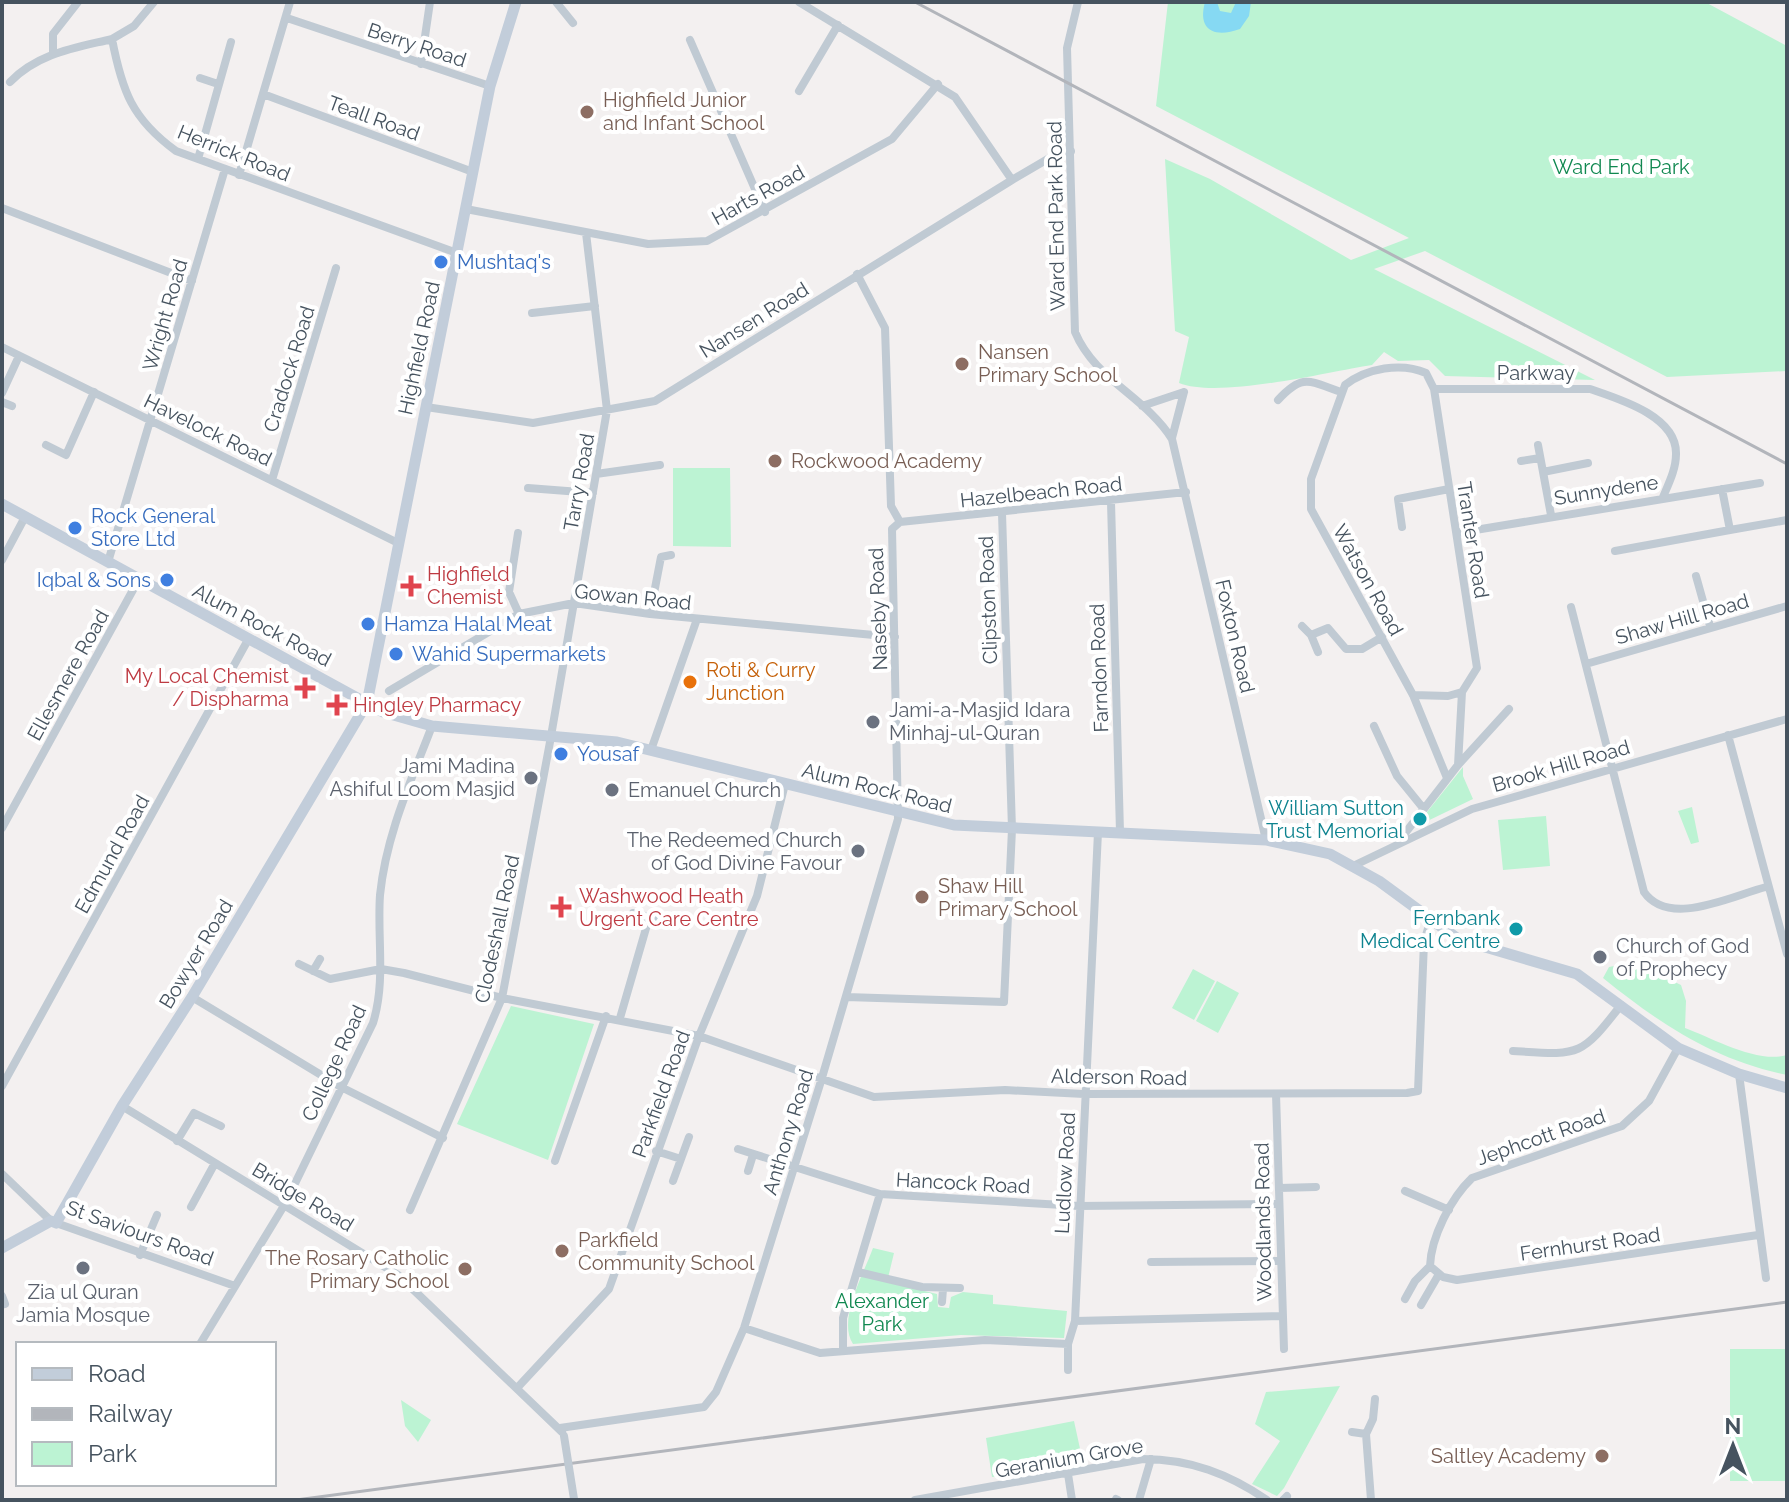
<svg xmlns="http://www.w3.org/2000/svg" width="1789" height="1502" font-family="Raleway,sans-serif">
<style>
.green{fill:#bcf3d3}
.water{fill:#86d9f3}
.lines{fill:none;stroke-linecap:round;stroke-linejoin:round}
.street{stroke:#c0cad3;stroke-width:8}
.secondary{stroke:#c2cdda;stroke-width:11}
.rail{stroke:#b2b5bb;stroke-width:3}
.street-bridge{stroke:#c0cad3;stroke-width:8}
.education-dot{fill:#8d6e63;stroke:#fff;stroke-width:3}
.shop-dot{fill:#3f7fe0;stroke:#fff;stroke-width:3}
.health-dot{fill:#e0444e;stroke:#fff;stroke-width:3}
.food-dot{fill:#e8710a;stroke:#fff;stroke-width:3}
.worship-dot{fill:#6b7280;stroke:#fff;stroke-width:3}
.culture-dot{fill:#0f9aa8;stroke:#fff;stroke-width:3}
.labels{text-anchor:middle;dominant-baseline:central;stroke-width:8;stroke-linejoin:round;paint-order:stroke}
.street-label{font-size:20px;fill:#46535f;stroke:#fff}
.education-label{font-size:20px;fill:#785e54;stroke:#fff;text-anchor:start}
.park-label{font-size:20px;fill:#108850;stroke:#fff}
.shop-label{font-size:20px;fill:#366cbe;stroke:#fff;text-anchor:start}
.health-label{font-size:20px;fill:#be3a42;stroke:#fff;text-anchor:start}
.food-label{font-size:20px;fill:#c56008;stroke:#fff;text-anchor:start}
.worship-label{font-size:20px;fill:#5b616d;stroke:#fff;text-anchor:start}
.culture-label{font-size:20px;fill:#0d838f;stroke:#fff;text-anchor:end}
</style>
<rect width="100%" height="100%" fill="#f3f0f0"/>
<path class="green" d="M1168 2H1705L1787 46V371L1667 377 1425 251 1374 269 1595 380 1445 376 1429 360 1398 361 1384 352 1372 365C1327 372 1219 399 1179 383L1189 337 1175 331 1165 159 1210 179 1351 260 1409 238 1156 106Z
M673 468H730L731 547 673 546Z
M1463 767V776L1473 799 1415 827Z
M1692 807 1699 842 1691 844 1678 811Z
M1546 816 1550 866 1503 870 1498 820Z
M1624 964 1654 972 1681 985 1686 1001 1685 1028C1712 1038 1758 1064 1787 1055V1075C1714 1060 1660 1024 1603 978L1609 967Z
M1193 969 1215 981 1194 1020 1172 1008Z
M1217 981 1239 993 1218 1033 1196 1021Z
M511 1006 594 1024 548 1160 457 1124Z
M873 1248 894 1253 887 1282 937 1294 938 1307 949 1308 951 1297 963 1292 993 1295V1304L1067 1311 1064 1338 961 1335 853 1344C837 1320 864 1273 873 1248Z
M1730 1349H1787V1481H1730Z
M1340 1386 1284 1488 1277 1496 1252 1484 1280 1441 1255 1424 1266 1392Z
M401 1400 431 1420 418 1442 405 1426Z
M1074 1421 1084 1467 1048 1472 1037 1460 1029 1473 992 1477 986 1438Z"/>
<path class="water" d="M1205 2H1217L1220 11 1231 13 1236 2H1251L1249 16 1240 29C1215 38 1197 31 1205 2Z"/>
<g class="lines">
<path class="street" d="M154 2 134 26 112 39C122 91 132 119 176 151L457 253
M556 2 573 23
M799 2 955 97 1012 180
M1078 2 1067 48 1075 332C1095 380 1145 396 1172 439L1266 840
M287 18 490 86
M690 40 765 212
M53 53V34L78 2
M421 64 430 2
M200 78 218 84
M10 82C38 53 75 48 112 39
M799 91 838 25
M263 94 473 172
M198 159 231 42
M239 175 290 2
M2 208 192 281
M466 209 648 244 707 241 892 139 938 84
M857 274 885 328 891 506 900 522
M532 313 595 306
M2 347 398 543
M1434 389 1477 668 1462 692 1458 765
M2 393 19 356
M1278 400C1303 373 1309 381 1341 392
M2 402 12 406
M1142 406 1184 392
M426 407 533 423 655 401 1012 180 1058 153 1071 151
M1172 438 1184 392
M46 445 66 455 94 392
M1538 445 1551 515
M1521 461 1540 458
M1543 472 1588 463
M596 474 660 465
M272 480 336 268
M528 488 593 493
M1111 502 1120 832
M900 522 1186 492
M1402 527 1398 499 1449 489
M1730 530 1787 520
M518 533 509 592 519 614
M1457 533 1760 483
M1615 551 1730 530 1722 489
M2 560 25 517
M108 562 225 169
M1696 576 1710 626
M1571 607 1644 892C1669 928 1731 896 1766 887
M650 614 661 557 671 555
M1302 626 1311 635 1318 652
M1311 635 1328 628 1346 649H1362L1382 637
M1586 664 1787 606
M389 691 519 614 574 603 650 614 895 637
M1413 695 1448 696 1462 692
M1374 726 1397 776 1423 808
M1728 735 1787 954
M651 750 697 619
M1447 778 1413 695 1311 509V479L1345 385C1367 368 1401 362 1426 373L1434 389H1590C1619 399 1677 416 1676 454 1676 469 1669 483 1663 497
M2 828 139 579
M1399 841 1458 765 1509 709
M1353 866 1472 809 1787 719
M633 913 676 924
M299 964 330 979 381 969 404 973 502 998 699 1036 874 1097 1005 1090 1084 1094 1407 1093 1418 1091 1424 942 1430 922
M313 971 320 959
M192 997 341 1087 443 1138
M846 997 1004 1002 1012 829 1002 513
M620 1018 649 918
M1513 1051C1579 1055 1580 1058 1621 1005
M1739 1074 1766 1278
M2 1086 249 638
M1276 1094 1284 1349
M122 1106 398 1275 562 1432
M177 1141 194 1113 221 1126
M738 1149 880 1194 1079 1206 1279 1204
M656 1151 681 1159 689 1137
M555 1161 606 1016
M748 1171 753 1155
M2 1174 51 1221
M673 1181 681 1159
M1279 1188 1316 1187
M1405 1191 1449 1210
M191 1207 215 1163
M410 1210 502 998 550 742 607 410 586 233
M56 1223 235 1286
M140 1255 157 1215
M1151 1262 1280 1261
M1430 1266C1431 1237 1451 1198 1472 1178L1622 1126 1649 1101 1678 1048
M1430 1266 1443 1277 1457 1280 1758 1235
M858 1272 922 1287 960 1288
M2 1296 5 1304
M1405 1299 1415 1281 1430 1266
M942 1302 943 1289
M1421 1305 1439 1274
M1075 1321 1282 1316
M744 1328 820 1353 985 1340 1068 1344
M200 1344 285 1204 373 1023C386 981 377 938 380 895 386 835 411 781 432 726
M843 1351V1318L880 1194
M1068 1370V1344L1075 1321 1098 832
M518 1387 609 1289 699 1036 757 896 785 784
M560 1428 704 1407 716 1392 744 1328 821 1081 898 819 892 529 900 522
M1352 1432 1366 1434
M1068 1474 1072 1500
M1116 1499 1118 1500
M915 1500 1143 1459C1190 1459 1229 1474 1267 1500
M1139 1500 1151 1459
M1283 1500 1287 1496
M1371 1500 1366 1434 1373 1419 1375 1399"/>
<path class="secondary" d="M2 504 383 712 432 726 617 742 954 825 1266 840 1330 854 1379 881 1458 939 1577 974 1678 1048 1739 1074 1787 1088
M2 1248 51 1221 56 1223 122 1106 192 997 367 703 490 86 516 2"/>
<path class="rail" d="M915 2 1787 464
M296 1500 1787 1302"/>
<path class="street-bridge" d="M564 1436 574 1499"/>
</g>
<g class="education-dot">
<circle cx="587" cy="112" r="8"/>
<circle cx="962" cy="364" r="8"/>
<circle cx="775" cy="461" r="8"/>
<circle cx="922" cy="897" r="8"/>
<circle cx="562" cy="1251" r="8"/>
<circle cx="465" cy="1269" r="8"/>
<circle cx="1602" cy="1456" r="8"/>
</g>
<g class="shop-dot">
<circle cx="441" cy="262" r="8"/>
<circle cx="75" cy="528" r="8"/>
<circle cx="167" cy="580" r="8"/>
<circle cx="368" cy="624" r="8"/>
<circle cx="396" cy="654" r="8"/>
<circle cx="561" cy="754" r="8"/>
</g>
<g class="health-dot">
<path d="M407 574h8v8h8v8h-8v8h-8v-8h-8v-8h8z"/>
<path d="M301 676h8v8h8v8h-8v8h-8v-8h-8v-8h8z"/>
<path d="M333 693h8v8h8v8h-8v8h-8v-8h-8v-8h8z"/>
<path d="M557 895h8v8h8v8h-8v8h-8v-8h-8v-8h8z"/>
</g>
<circle class="food-dot" cx="690" cy="682" r="8"/>
<g class="worship-dot">
<circle cx="873" cy="722" r="8"/>
<circle cx="531" cy="778" r="8"/>
<circle cx="612" cy="790" r="8"/>
<circle cx="858" cy="851" r="8"/>
<circle cx="1600" cy="957" r="8"/>
<circle cx="83" cy="1268" r="8"/>
</g>
<g class="culture-dot">
<circle cx="1420" cy="819" r="8"/>
<circle cx="1516" cy="929" r="8"/>
</g>
<g class="labels">
<g class="street-label">
<text transform="translate(417 45) rotate(18)">Berry Road</text>
<text transform="translate(374 118) rotate(20)">Teall Road</text>
<text transform="translate(234 153) rotate(22)">Herrick Road</text>
<text transform="translate(758 195) rotate(-29)">Harts Road</text>
<text transform="translate(1056 216) rotate(-91)">Ward End Park Road</text>
<text transform="translate(165 315) rotate(-74)">Wright Road</text>
<text transform="translate(754 320) rotate(-32)">Nansen Road</text>
<text transform="translate(419 348) rotate(-78)">Highfield Road</text>
<text transform="translate(289 369) rotate(-73)">Cradock Road</text>
<text x="1536" y="373">Parkway</text>
<text transform="translate(208 430) rotate(26)">Havelock Road</text>
<text transform="translate(579 482) rotate(-80)">Tarry Road</text>
<text transform="translate(1606 490) rotate(-9)">Sunnydene</text>
<text transform="translate(1041 492) rotate(-6)">Hazelbeach Road</text>
<text transform="translate(1473 540) rotate(81)">Tranter Road</text>
<text transform="translate(1368 580) rotate(61)">Watson Road</text>
<text transform="translate(633 597) rotate(6)">Gowan Road</text>
<text transform="translate(988 600) rotate(-92)">Clipston Road</text>
<text transform="translate(878 609) rotate(-92)">Naseby Road</text>
<text transform="translate(1682 619) rotate(-16)">Shaw Hill Road</text>
<text transform="translate(262 625) rotate(28)">Alum Rock Road</text>
<text transform="translate(1235 636) rotate(77)">Foxton Road</text>
<text transform="translate(1099 668) rotate(-92)">Farndon Road</text>
<text transform="translate(68 675) rotate(-61)">Ellesmere Road</text>
<text transform="translate(1561 766) rotate(-16)">Brook Hill Road</text>
<text transform="translate(877 788) rotate(14)">Alum Rock Road</text>
<text transform="translate(112 854) rotate(-61)">Edmund Road</text>
<text transform="translate(497 929) rotate(-78)">Clodeshall Road</text>
<text transform="translate(196 954) rotate(-59)">Bowyer Road</text>
<text transform="translate(334 1063) rotate(-65)">College Road</text>
<text transform="translate(1119 1077) rotate(1)">Alderson Road</text>
<text transform="translate(661 1094) rotate(-70)">Parkfield Road</text>
<text transform="translate(788 1132) rotate(-73)">Anthony Road</text>
<text transform="translate(1541 1137) rotate(-19)">Jephcott Road</text>
<text transform="translate(1065 1173) rotate(-87)">Ludlow Road</text>
<text transform="translate(963 1183) rotate(3)">Hancock Road</text>
<text transform="translate(303 1197) rotate(31)">Bridge Road</text>
<text transform="translate(1263 1222) rotate(-91)">Woodlands Road</text>
<text transform="translate(140 1233) rotate(20)">St Saviours Road</text>
<text transform="translate(1590 1244) rotate(-8)">Fernhurst Road</text>
<text transform="translate(1069 1458) rotate(-10)">Geranium Grove</text>
</g>
<g class="education-label">
<text x="603" y="100">Highfield Junior<tspan x="603" dy="23">and Infant School</tspan></text>
<text x="978" y="352">Nansen<tspan x="978" dy="23">Primary School</tspan></text>
<text x="791" y="461">Rockwood Academy</text>
<text x="938" y="886">Shaw Hill<tspan x="938" dy="23">Primary School</tspan></text>
<text x="578" y="1240">Parkfield<tspan x="578" dy="23">Community School</tspan></text>
<text x="449" y="1258" text-anchor="end">The Rosary Catholic<tspan x="449" dy="23">Primary School</tspan></text>
<text x="1586" y="1456" text-anchor="end">Saltley Academy</text>
</g>
<g class="park-label">
<text x="1621" y="167">Ward End Park</text>
<text x="882" y="1301">Alexander<tspan x="882" dy="23">Park</tspan></text>
</g>
<g class="shop-label">
<text x="457" y="262">Mushtaq's</text>
<text x="91" y="516">Rock General<tspan x="91" dy="23">Store Ltd</tspan></text>
<text x="151" y="580" text-anchor="end">Iqbal &amp; Sons</text>
<text x="384" y="624">Hamza Halal Meat</text>
<text x="412" y="654">Wahid Supermarkets</text>
<text x="577" y="754">Yousaf</text>
</g>
<g class="health-label">
<text x="427" y="574">Highfield<tspan x="427" dy="23">Chemist</tspan></text>
<text x="289" y="676" text-anchor="end">My Local Chemist<tspan x="289" dy="23">/ Dispharma</tspan></text>
<text x="353" y="705">Hingley Pharmacy</text>
<text x="579" y="896">Washwood Heath<tspan x="579" dy="23">Urgent Care Centre</tspan></text>
</g>
<g class="food-label">
<text x="706" y="670">Roti &amp; Curry<tspan x="706" dy="23">Junction</tspan></text>
</g>
<g class="worship-label">
<text x="889" y="710">Jami-a-Masjid Idara<tspan x="889" dy="23">Minhaj-ul-Quran</tspan></text>
<text x="515" y="766" text-anchor="end">Jami Madina<tspan x="515" dy="23">Ashiful Loom Masjid</tspan></text>
<text x="628" y="790">Emanuel Church</text>
<text x="842" y="840" text-anchor="end">The Redeemed Church<tspan x="842" dy="23">of God Divine Favour</tspan></text>
<text x="1616" y="946">Church of God<tspan x="1616" dy="23">of Prophecy</tspan></text>
<text x="83" y="1292" text-anchor="middle">Zia ul Quran<tspan x="83" dy="23">Jamia Mosque</tspan></text>
</g>
<g class="culture-label">
<text x="1404" y="808">William Sutton<tspan x="1404" dy="23">Trust Memorial</tspan></text>
<text x="1500" y="918">Fernbank<tspan x="1500" dy="23">Medical Centre</tspan></text>
</g>
</g>
<rect width="1789" height="1502" fill="none" stroke="#46535f" stroke-width="8"/>
<rect x="16" y="1342" width="260" height="144" fill="#ffffff" stroke="#b5babf" stroke-width="2"/>
<rect x="32" y="1368" width="40" height="12" fill="#c2cdda" stroke="#b5babf" stroke-width="2"/>
<text x="88" y="1382" font-size="24" fill="#46535f">Road</text>
<rect x="32" y="1408" width="40" height="12" fill="#b2b5bb" stroke="#b5babf" stroke-width="2"/>
<text x="88" y="1422" font-size="24" fill="#46535f">Railway</text>
<rect x="32" y="1442" width="40" height="24" fill="#bcf3d3" stroke="#b5babf" stroke-width="2"/>
<text x="88" y="1462" font-size="24" fill="#46535f">Park</text>
<g transform="translate(1733 1446)" stroke="#ffffff" stroke-width="6" paint-order="stroke">
<path d="M0-6L14 30L0 20L-14 30Z" fill="#46535f"/>
<text y="-12" font-size="22" font-weight="bold" text-anchor="middle" fill="#46535f">N</text>
</g>
</svg>
